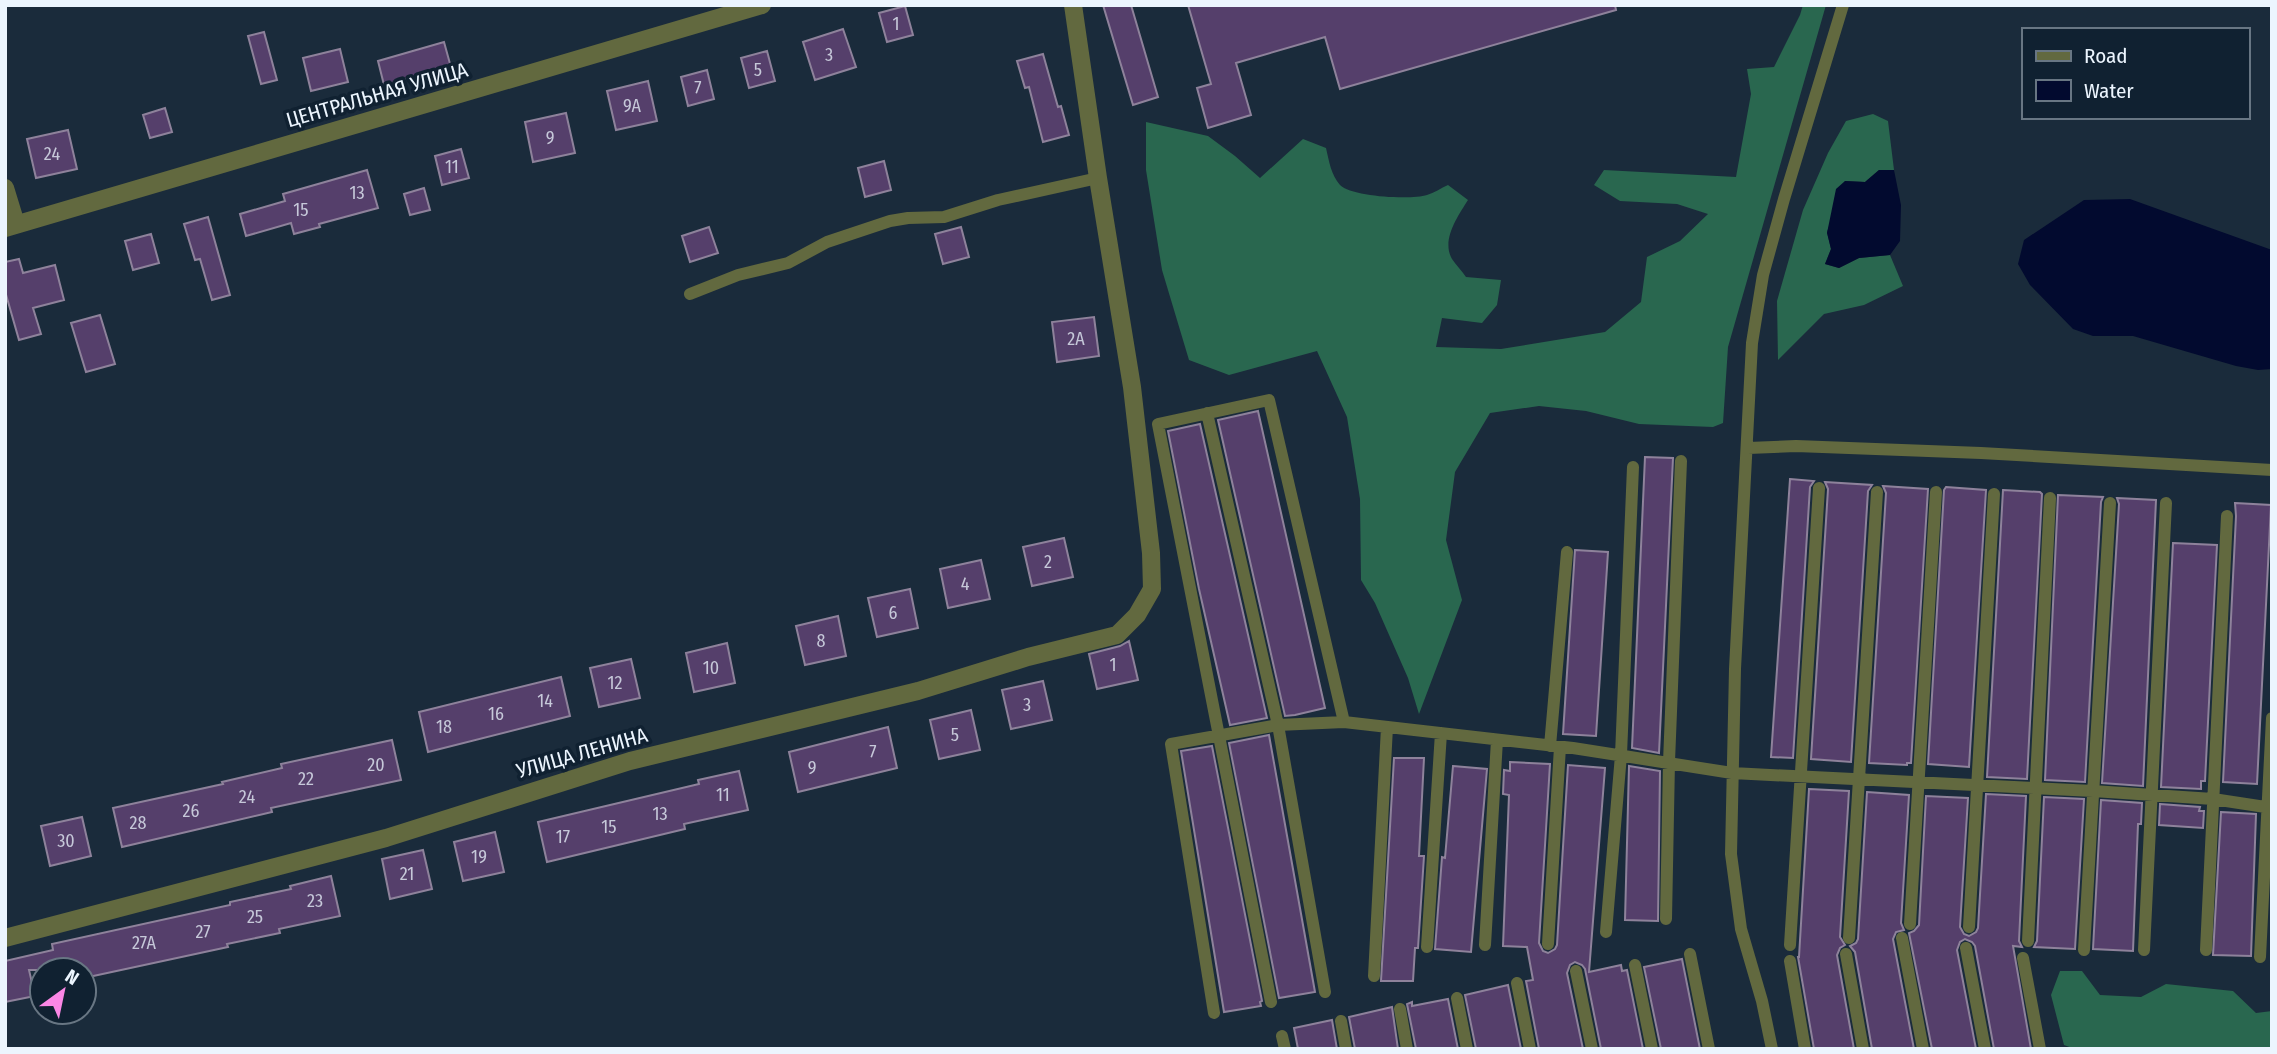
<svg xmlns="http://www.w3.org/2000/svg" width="2277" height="1054" font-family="'Fira Sans Condensed',sans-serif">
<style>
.forest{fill:#29674f}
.water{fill:#020a2f}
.building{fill:#553f6b;stroke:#8e829b;stroke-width:2}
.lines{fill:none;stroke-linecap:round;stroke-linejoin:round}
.lane{stroke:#62693f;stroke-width:12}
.street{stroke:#62693f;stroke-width:18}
.labels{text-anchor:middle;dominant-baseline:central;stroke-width:7;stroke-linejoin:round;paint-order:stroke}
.number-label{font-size:18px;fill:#c6c8d9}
.street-label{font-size:21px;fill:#ecf5fe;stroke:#102131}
</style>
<rect width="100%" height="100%" fill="#1a2b3b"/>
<path class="forest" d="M1803 5H1826L1728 347 1723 423 1713 427 1639 424 1586 411 1539 406 1490 413 1455 472 1446 540 1462 600 1419 714 1408 678 1375 603 1361 580 1360 499 1347 417 1317 351 1229 375 1189 360 1162 270 1146 170V122L1208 136 1235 156 1260 178 1303 139 1326 148C1329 161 1331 175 1340 185 1352 197 1411 200 1427 195 1434 193 1441 188 1448 185L1468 200C1458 216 1441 240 1452 259 1456 265 1462 271 1466 277L1501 280 1497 305 1482 323 1442 318 1436 347 1501 349 1605 332 1641 302 1647 257 1680 241 1708 214 1677 204 1620 201 1594 185 1604 170 1736 177 1751 94 1747 69 1774 67 1800 15Z
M1873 114 1888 121 1894 170H1879L1865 182 1845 181 1827 232 1831 249 1825 264 1839 268 1859 258 1890 255 1903 286 1864 305 1824 314 1778 360 1777 301 1803 210 1828 153 1846 121Z
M2060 971H2082L2100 995 2141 997 2166 984 2233 991 2256 1013 2272 1011V1049H2075L2064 1045 2051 995Z"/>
<path class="water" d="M1879 170H1894L1901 205 1900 241 1890 255 1859 258 1839 268 1825 264 1831 249 1827 233 1836 189 1845 181 1865 182Z
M2130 199 2272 250V369L2258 370 2236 366 2133 336H2093L2073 329 2030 285 2018 264 2024 240 2084 200Z"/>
<path class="building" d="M1103 5H1131L1158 97 1133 105Z
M1188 5H1615L1616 10 1340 89 1325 37 1236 63 1251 115 1208 128 1197 88 1211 84Z
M905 6 913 35 887 42 879 13Z
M843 29 856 67 815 80 803 42Z
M264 32 277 80 261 84 248 36Z
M444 42 452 71 426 78 425 74 384 85 378 61Z
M340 49 348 82 311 91 303 58Z
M767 51 775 81 749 88 741 58Z
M1043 54 1058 107 1061 106 1069 135 1043 142 1029 87 1025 88 1017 61Z
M707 70 714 99 688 106 681 77Z
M648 81 657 121 616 130 607 91Z
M165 108 172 132 150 138 143 115Z
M566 113 575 153 533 162 525 122Z
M68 130 77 169 36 178 27 139Z
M461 149 469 178 442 185 435 156Z
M884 161 891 190 865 197 858 168Z
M367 170 378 208 319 224 320 227 294 234 291 223 246 236 240 214 285 201 283 194Z
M424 188 430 210 410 215 404 194Z
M208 217 230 295 212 300 200 259 195 260 184 224Z
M709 227 718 253 690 262 682 236Z
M961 227 969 257 943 264 935 234Z
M151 234 159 263 133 270 125 241Z
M19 259 23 273 55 265 64 300 33 308 41 334 19 340 5 291V262Z
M100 315 115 364 86 372 71 323Z
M1094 317 1099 356 1057 362 1052 322Z
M1258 411 1325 708 1295 715 1285 716 1218 420Z
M1200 424 1267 718 1230 725 1199 589 1168 431Z
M1645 457 1673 458 1659 753 1632 748Z
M1790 479 1814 481 1810 487 1793 758 1771 757Z
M1825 482 1872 485 1868 491 1851 762 1811 759 1828 489Z
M1883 486 1928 489 1911 763H1907V765L1869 763 1886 493Z
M1946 487 1986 490 1969 767 1928 764 1944 490Z
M2003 490 2040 492 2042 494 2027 779 1987 777Z
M2058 495 2103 497 2101 502 2085 782 2045 780Z
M2117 498 2156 500 2143 786 2102 783 2119 504Z
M2235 503 2271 505 2257 784 2223 782 2236 516Z
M1064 538 1073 577 1032 586 1023 547Z
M2173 543 2217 545 2205 781H2201V789L2161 787Z
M1575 550 1608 552 1596 736 1563 734Z
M981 560 990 599 948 608 940 569Z
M910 589 918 628 877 637 868 598Z
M838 616 846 656 805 665 796 626Z
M1129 641 1138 680 1097 689 1089 654 1120 646Z
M727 643 735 683 694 692 686 653Z
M631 659 640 698 599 707 590 668Z
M561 677 570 716 428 752 419 712Z
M1043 681 1052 720 1011 729 1002 690Z
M971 710 980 750 939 759 930 720Z
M888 727 897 768 798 792 789 752Z
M1269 735 1315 992 1279 998 1229 743Z
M392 740 401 780 271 808 272 812 122 847 113 808 223 784 222 782 282 768 281 764Z
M1212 746 1262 1001 1260 1002 1261 1006 1224 1012 1181 751Z
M1394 758H1424L1419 856H1424L1418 948H1415L1413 981H1381Z
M1510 762 1550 764 1539 943 1543 951 1548 953 1555 949 1557 945 1568 765 1605 768 1589 972 1621 965 1622 971 1627 970 1643 1049H1601L1585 969 1582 965 1575 962 1570 965 1567 973 1583 1049H1539L1526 981 1533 980 1527 947 1503 946 1509 795 1503 794 1504 770 1510 771Z
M1453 766 1487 769 1471 952 1435 949 1442 857 1445 858Z
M1629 766 1660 771 1658 921 1625 920Z
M739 771 748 810 684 824 685 829 547 862 538 822 699 784 698 780Z
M1809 789 1849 791 1840 937 1845 945 1840 948 1837 955 1854 1049H1814L1798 957H1799Z
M1867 792 1909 795 1901 923 1904 930 1896 932 1893 939 1914 1049H1872L1855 952 1850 946 1856 943 1858 939Z
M1986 794 2026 796 2019 941 2022 947 2013 946 2031 1049H1994L1975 946 1972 942 1965 939 1960 942 1957 950 1976 1049H1932L1909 933 1914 931 1919 925 1926 796 1968 798 1960 927 1964 934 1969 936 1976 932 1978 928Z
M2044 797 2084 799 2075 949 2034 947 2037 941Z
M2101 800 2142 803 2141 824H2138L2133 951 2093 949Z
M2160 804 2200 807 2199 811H2204L2203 828 2159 825Z
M2221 812 2256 814 2251 956 2213 955Z
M82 817 91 856 50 866 41 826Z
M495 832 504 872 463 881 454 842Z
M423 850 432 889 390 899 382 859Z
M331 876 340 916 279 929 280 933 227 944 228 947 84 978V970H29L35 996 5 1002V961L53 950 52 944 230 905V902L291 889 290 886Z
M1682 959 1700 1049H1661L1644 967Z
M1508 985 1521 1049H1476L1465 995Z
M1448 999 1458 1049H1416L1407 1004 1412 1002V1006Z
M1392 1007 1398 1049H1355L1349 1017Z
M1332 1020 1337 1049H1298L1294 1028Z"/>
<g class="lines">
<path class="lane" d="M690 294 738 275 788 263 827 242 890 221 908 218 944 217 998 200 1098 178
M1207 413 1278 725 1325 992
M1748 448 1796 446 1981 453 2272 470
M1550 746 1567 552
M1666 919 1669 762 1681 461
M1910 924 1936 492
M1969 927 1994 494
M1606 932 1621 755 1633 467
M1849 938 1877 492
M1902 938 1923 1049
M2028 941 2050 498
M1548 944 1560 747
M1485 945 1497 740
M1790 945 1819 488
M1427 947 1441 733
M1966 948 1985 1049
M2084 950 2110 503
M2144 950 2166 503
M2206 950 2227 516
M1690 954 1709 1049
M1846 954 1863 1049
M2260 957 2272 718
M2023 958 2040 1049
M1790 961 1805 1049
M1635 965 1652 1049
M1576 971 1592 1049
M1374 976 1387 727
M1517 983 1530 1049
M1457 998 1467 1049
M1271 1002 1158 424 1269 400 1344 722
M1400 1009 1407 1049
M1214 1013 1171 744 1278 725 1344 722 1573 748 1732 773 2093 791 2213 799 2272 808
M1341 1021 1346 1049
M1282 1036 1285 1049
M1772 1049 1762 1001 1741 929 1731 854 1735 669 1752 343 1763 275 1784 199 1843 5"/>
<path class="street" d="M5 188 16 224
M5 228 762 5
M5 938 386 838 630 761 918 691 1028 657 1117 635 1137 615 1152 589 1151 553 1132 387 1098 178 1073 5"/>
</g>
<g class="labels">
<g class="number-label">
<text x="896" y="24">1</text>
<text x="829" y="55">3</text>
<text x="758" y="70">5</text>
<text x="698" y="88">7</text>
<text x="632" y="106">9А</text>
<text x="550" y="138">9</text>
<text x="52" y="154">24</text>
<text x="452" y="167">11</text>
<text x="357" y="193">13</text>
<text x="301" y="210">15</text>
<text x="1076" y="339">2А</text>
<text x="1048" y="562">2</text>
<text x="965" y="584">4</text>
<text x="893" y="613">6</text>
<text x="821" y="641">8</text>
<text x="1113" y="665">1</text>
<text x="711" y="668">10</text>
<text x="615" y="683">12</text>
<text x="545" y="701">14</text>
<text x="1027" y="705">3</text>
<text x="496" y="714">16</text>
<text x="444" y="727">18</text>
<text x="955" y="735">5</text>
<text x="873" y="752">7</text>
<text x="376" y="765">20</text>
<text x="812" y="768">9</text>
<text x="306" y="779">22</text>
<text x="723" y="795">11</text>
<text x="247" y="797">24</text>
<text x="191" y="811">26</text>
<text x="660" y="814">13</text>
<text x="138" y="823">28</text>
<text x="609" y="827">15</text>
<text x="563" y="837">17</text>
<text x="66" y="841">30</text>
<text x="479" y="857">19</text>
<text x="407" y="874">21</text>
<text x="315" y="901">23</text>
<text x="255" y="917">25</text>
<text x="203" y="932">27</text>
<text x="144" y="943">27А</text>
</g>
<g class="street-label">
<text transform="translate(377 95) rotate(-16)">ЦЕНТРАЛЬНАЯ УЛИЦА</text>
<text transform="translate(582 753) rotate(-16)">УЛИЦА ЛЕНИНА</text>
</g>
</g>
<rect width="2277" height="1054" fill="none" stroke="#ecf5fe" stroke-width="14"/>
<rect x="2022" y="28" width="228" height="91" fill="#102131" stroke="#687683" stroke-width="2"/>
<rect x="2036" y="51" width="35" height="10" fill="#62693f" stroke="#687683" stroke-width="2"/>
<text x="2084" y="63" font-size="21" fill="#ecf5fe">Road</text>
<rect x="2036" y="80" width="35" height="21" fill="#020a2f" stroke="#687683" stroke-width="2"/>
<text x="2084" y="98" font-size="21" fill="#ecf5fe">Water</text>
<g transform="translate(63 991) rotate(33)"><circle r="33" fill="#102131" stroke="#687683" stroke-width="2"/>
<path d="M0-5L12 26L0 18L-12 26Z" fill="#fb87e5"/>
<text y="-10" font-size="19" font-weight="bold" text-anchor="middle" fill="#ecf5fe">N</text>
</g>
</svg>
